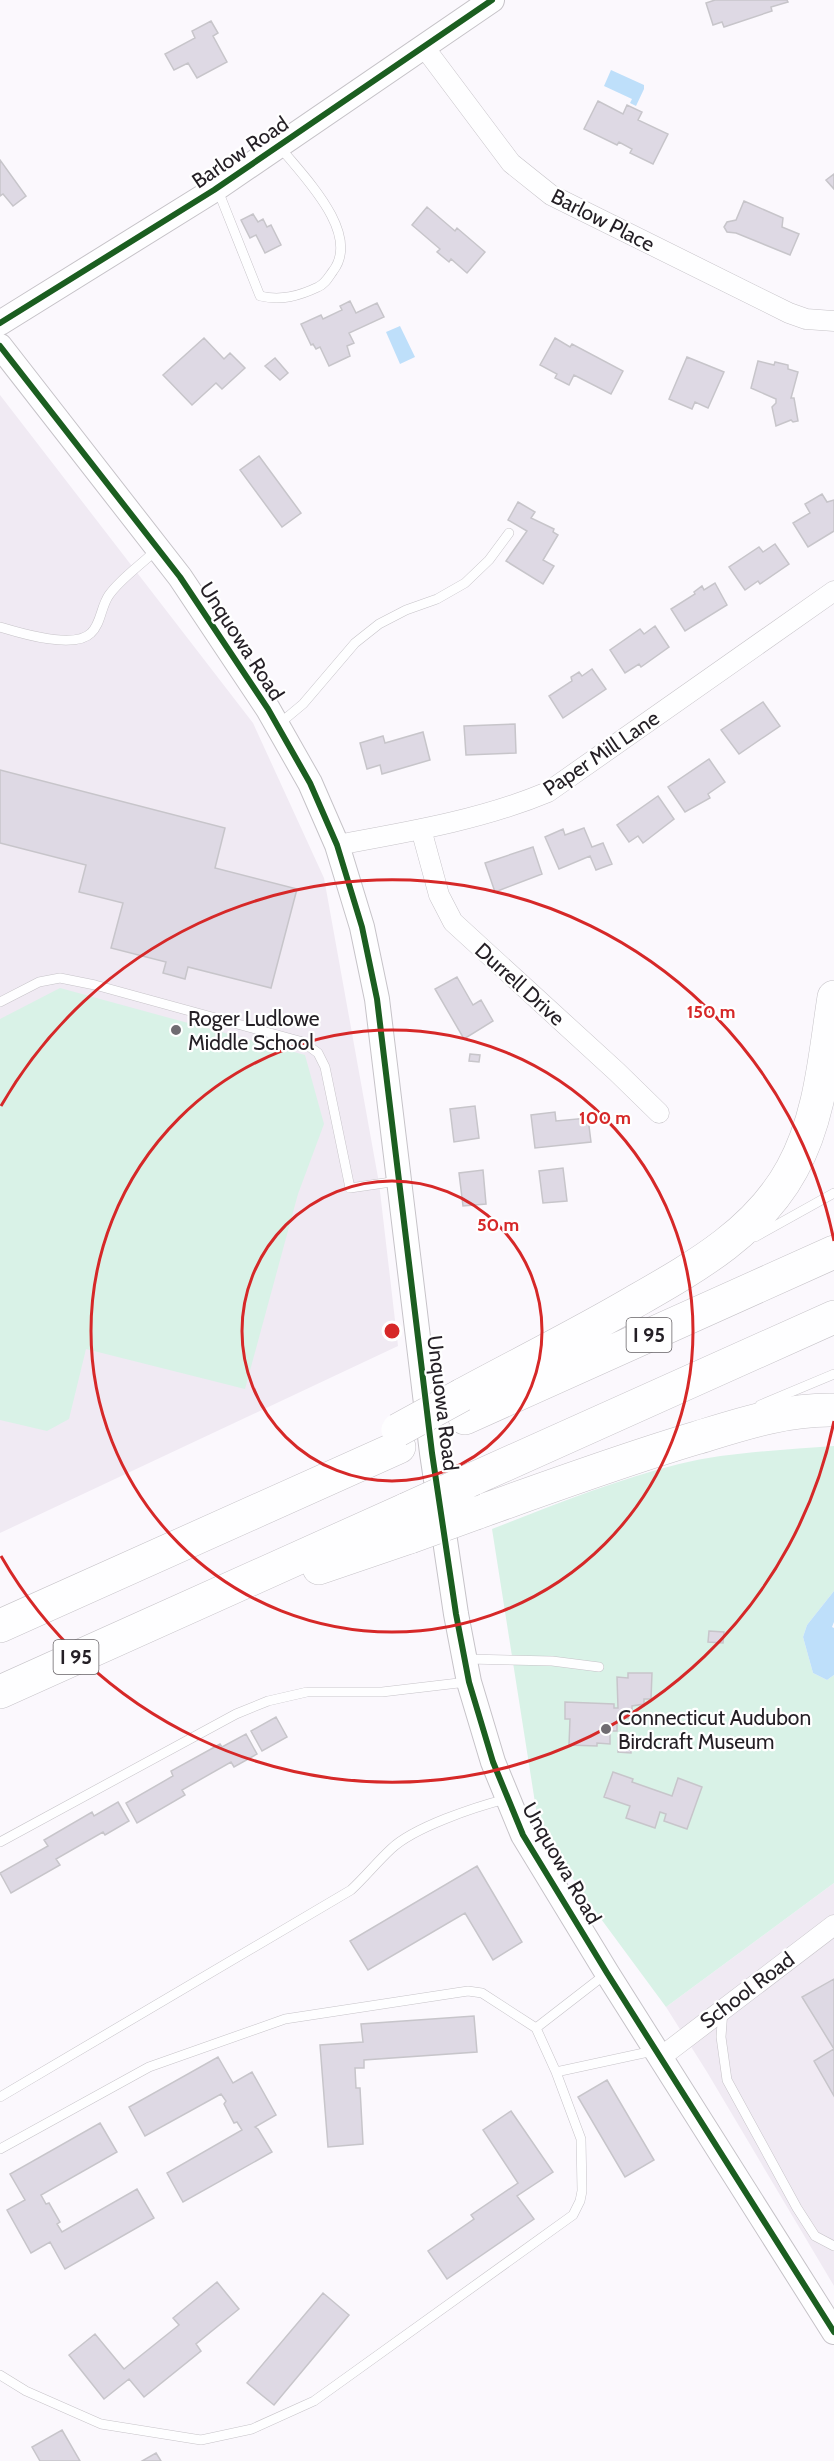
<svg xmlns="http://www.w3.org/2000/svg" width="834" height="2461" font-family="Cabin,sans-serif">
<style>
.built{fill:#f0eaf3}
.green{fill:#d9f2e7}
.water{fill:#bedffa}
.building{fill:#ded9e4;stroke:#c7c5ca;stroke-width:1.5}
.lines{fill:none;stroke-linecap:round;stroke-linejoin:round}
.service-casing{stroke:#c6c3c8;stroke-width:10}
.minor-casing{stroke:#c6c3c8;stroke-width:21}
.tertiary-casing{stroke:#c6c3c8;stroke-width:26}
.motorway-casing{stroke:#c6c3c8;stroke-width:34}
.service{stroke:#fefeff;stroke-width:9}
.minor{stroke:#fefeff;stroke-width:20}
.tertiary{stroke:#fefeff;stroke-width:24}
.motorway{stroke:#fefeff;stroke-width:33}
.motorway-bridge-casing{stroke:#c6c3c8;stroke-width:34;stroke-linecap:butt}
.motorway-bridge{stroke:#fefeff;stroke-width:33}
.cycleway-casing{stroke:#fff;stroke-width:10}
.cycleway{stroke:#1b5e20;stroke-width:6}
.ring{fill:none;stroke:#d62828;stroke-width:3}
.poi-dot{fill:#6f6b71;stroke:#fff;stroke-width:2}
.labels{text-anchor:middle;dominant-baseline:central;stroke-width:4.5;stroke-linejoin:round;paint-order:stroke}
.shield{fill:#fff;stroke:#666266;stroke-width:1.5}
.shield-label{font-size:20px;font-weight:bold;fill:#241f25}
.street-label{font-size:21px;fill:#241f25;stroke:#fff}
.poi-label{font-size:21px;fill:#241f25;stroke:#fff;text-anchor:start}
.centre{fill:#d62828;stroke:#fff;stroke-width:3}
.ring-label{font-size:18px;text-anchor:middle;font-weight:bold;fill:#d62828;stroke:#fff;stroke-width:4.5;stroke-linejoin:round;paint-order:stroke}
</style>
<rect width="100%" height="100%" fill="#fbf8fd"/>
<path class="built" d="M0 395 253 723 324 878 379 1183 398 1346 0 1533Z
M834 1883V2286L707 2072 666 2007Z"/>
<path class="green" d="M60 988 305 1055 324 1124 298 1194 245 1389 86 1349 69 1419 47 1431 0 1420V1019Z
M834 1446V1591L807 1625 803 1637 813 1673 827 1680 834 1675V1883L666 2007 590 1904 539 1828 492 1529C554 1505 615 1480 679 1464 727 1452 784 1450 834 1446Z"/>
<path class="water" d="M611 70 644 85V89L636 106 630 103 632 99 604 86Z
M400 326 415 357 400 364 386 332Z
M834 1591V1622L832 1627 834 1628V1675L827 1680 813 1673 803 1637 807 1625Z"/>
<path class="building" d="M715 0H787L788 2 771 7 772 11 724 27 722 22 713 25 706 3Z
M211 21 218 33 213 36 227 62 197 78 188 63 174 70 165 54 195 38 192 31Z
M598 101 623 114 627 105 642 112 638 120 668 134 653 164 630 153 632 149 619 142 617 145 584 129Z
M0 160 26 196 13 206 3 194 0 196Z
M834 174V189L826 180Z
M744 201 783 218 782 227 799 234 790 255 736 233 727 232 724 227 727 222 736 220Z
M427 207 455 231 457 228 485 252 467 273 451 259 449 262 437 252 440 249 412 225Z
M253 214 258 222 263 219 267 227 271 225 281 245 265 253 256 235 250 238 241 220Z
M350 301 356 313 377 303 384 317 349 333 354 343 347 346 350 356 329 366 320 347 316 349 313 344 311 345 301 324 321 315 323 319 342 310 340 306Z
M204 338 224 359 230 353 245 368 222 389 216 383 192 405 163 375Z
M555 338 570 347 572 344 623 371 611 394 574 375 569 385 555 378 557 374 540 365Z
M687 357 724 372 708 408 695 402 692 409 669 399Z
M275 358 288 373 280 380 265 366Z
M758 361 774 365 775 362 788 365V369L798 372 791 398H794L798 421 793 422 791 420 776 426 772 407 776 403V399L751 388Z
M259 456 301 513 282 527 240 470Z
M822 494 827 502 834 500V531L808 547 793 523 810 513 805 504Z
M518 502 535 512 531 518 554 529 553 532 558 535 543 560 554 566 543 584 506 561 527 531 508 520Z
M775 544 789 564 760 584 758 581 745 590 729 567 759 547 763 552Z
M715 583 727 605 685 631 671 609 695 594 694 592 702 586 704 590Z
M655 626 669 647 641 667 639 664 625 673 610 650 640 629 644 634Z
M592 669 606 689 563 718 549 696 572 681 571 677 579 672 582 676Z
M763 702 780 726 739 754 721 730Z
M515 724 516 753 466 755 464 726Z
M423 732 430 760 382 774 380 765 367 769 360 743 383 736 385 743Z
M709 759 725 782 708 794 710 798 685 812 668 787Z
M0 770 225 828 215 868 297 889 271 988 188 967 185 979 163 973 166 962 111 948 123 903 79 892 86 865 0 843Z
M658 796 674 819 643 843 638 836 629 842 617 825Z
M584 828 592 847 603 843 612 864 596 870 590 856 559 869 545 837 563 829 565 835Z
M533 847 542 874 495 892 485 863Z
M457 977 473 1005 481 1000 493 1021 464 1039 435 989Z
M470 1054 480 1055 479 1062 469 1061Z
M475 1106 479 1138 454 1142 450 1109Z
M555 1112 556 1121 588 1118 591 1142 535 1148 531 1115Z
M563 1168 567 1201 543 1203 539 1171Z
M483 1170 486 1204 463 1206 459 1173Z
M709 1631 724 1632 723 1643 708 1642Z
M628 1673H652L651 1699H644V1704L632 1706V1718H617V1731H610V1744L597 1743V1746L569 1745 570 1719H565V1702L614 1704V1708H618L617 1677 628 1678Z
M276 1717 287 1737 262 1751 251 1731Z
M246 1734 257 1754 234 1767 231 1762 182 1790 185 1795 137 1823 126 1803 173 1776 171 1771 220 1744 222 1747Z
M618 1738 632 1739 631 1753 618 1752Z
M613 1772 633 1779 632 1782 672 1796 678 1778 702 1787 687 1829 664 1821 666 1814 660 1812 655 1828 626 1818 630 1806 604 1797Z
M118 1802 129 1821 105 1835 103 1832 56 1859 60 1865 11 1893 0 1873 48 1846 44 1840 92 1812 94 1816Z
M477 1866 522 1942 493 1960 465 1913 368 1970 350 1941Z
M834 1979V2096L814 2061 834 2049 802 1997Z
M474 2016 477 2052 364 2060V2068H355L356 2088H360L363 2144 328 2147 320 2045 363 2042 361 2024Z
M218 2057 233 2083 252 2072 276 2115 255 2127 258 2129 272 2152 183 2202 167 2173 242 2130 237 2122 234 2123 224 2104 226 2101 221 2094 145 2136 129 2107Z
M607 2080 654 2160 625 2177 578 2097Z
M511 2111 553 2172 517 2196 534 2219 447 2279 428 2251 474 2219 471 2215 518 2183 483 2130Z
M100 2123 117 2152 41 2195 46 2204 49 2203 60 2222 57 2224 62 2232 137 2189 154 2218 65 2269 50 2242 31 2253 7 2210 25 2200 10 2174Z
M217 2282 239 2309 196 2344 201 2351 144 2397 129 2379 104 2399 69 2355 95 2334 124 2369 179 2325 173 2318Z
M323 2293 349 2315 274 2405 247 2383Z
M62 2430 80 2461H40L32 2447Z
M156 2453 161 2461H142Z"/>
<g class="lines">
<defs>
<path id="service" d="M217 188 260 296C281 301 299 296 318 287 325 284 328 278 333 271 362 233 302 175 279 146
M0 627C20 633 74 650 91 633 101 624 101 606 109 595 121 578 141 565 156 550
M279 724 303 704 355 643 379 624 406 610 437 599 465 583 489 560 509 533
M0 1002 39 982 60 978 95 985 303 1042 318 1053 325 1067 350 1188 398 1181
M755 1237 834 1193
M760 1405 834 1374
M467 1659 552 1661 599 1667
M0 1842 236 1714 268 1701 307 1692H382L467 1682
M723 2010 721 2037 727 2080 797 2208 815 2236 834 2246
M536 2028 607 1973
M556 2072 653 2051
M0 2097 351 1890C365 1877 377 1862 391 1849 414 1827 475 1807 506 1799
M0 2149 149 2067 285 2019 468 1991 482 1993 536 2028 556 2072 581 2139 582 2191 580 2201 573 2215 314 2401 252 2429 201 2440 101 2424 26 2391 0 2375"/>
<path id="minor" d="M424 47 511 163 551 195 789 313 806 319 834 321
M421 829 439 895 453 922 617 1072 659 1113
M337 845C408 832 481 820 548 792L834 591
M661 2057 834 1925"/>
<path id="tertiary" d="M0 323 214 190 492 0
M0 346 180 577 268 709 310 783 337 845 362 927 377 999 432 1453 456 1614 469 1682 493 1762 523 1835 607 1973 834 2332"/>
<path id="motorway" d="M462 1395C519 1364 578 1335 634 1302 695 1267 758 1232 792 1169 821 1117 825 1054 834 997
M465 1418 834 1252
M473 1479 834 1317
M476 1513C549 1487 622 1460 696 1438 742 1424 786 1409 834 1410
M319 1568 410 1537
M0 1626 399 1447
M0 1692 407 1509"/>
</defs>
<use href="#service" class="service-casing"/>
<use href="#minor" class="minor-casing"/>
<use href="#tertiary" class="tertiary-casing"/>
<use href="#motorway" class="motorway-casing"/>
<use href="#service" class="service"/>
<use href="#minor" class="minor"/>
<use href="#tertiary" class="tertiary"/>
<use href="#motorway" class="motorway"/>
<defs>
<path id="motorway-bridge" d="M398 1430 462 1395
M407 1509 473 1479
M410 1537 476 1513"/>
</defs>
<use href="#motorway-bridge" class="motorway-bridge-casing"/>
<use href="#motorway-bridge" class="motorway-bridge"/>
<defs>
<path id="cycleway" d="M0 323 214 190 492 0
M0 346 180 577 268 709 310 783 337 845 362 927 377 999 432 1453 456 1614 469 1682 493 1762 523 1835 607 1973 834 2332"/>
</defs>
<use href="#cycleway" class="cycleway-casing"/>
<use href="#cycleway" class="cycleway"/>
</g>
<g class="ring">
<circle cx="392" cy="1331" r="150"/>
<circle cx="392" cy="1331" r="301"/>
<path d="M834 1421A451 451 0 0 1 1 1556M1 1106A451 451 0 0 1 834 1241"/>
</g>
<g class="poi-dot">
<circle cx="176" cy="1030" r="6"/>
<circle cx="606" cy="1729" r="6"/>
</g>
<g class="labels">
<g class="shield">
<rect x="626.5" y="1318" width="45" height="34" rx="4.5"/>
<rect x="53.5" y="1640" width="45" height="34" rx="4.5"/>
</g>
<g class="shield-label">
<text x="649" y="1335">I 95</text>
<text x="76" y="1657">I 95</text>
</g>
<g class="street-label">
<text transform="translate(240 152) rotate(-34)">Barlow Road</text>
<text transform="translate(603 220) rotate(27)">Barlow Place</text>
<text transform="translate(242 641) rotate(57)">Unquowa Road</text>
<text transform="translate(601 753) rotate(-34)">Paper Mill Lane</text>
<text transform="translate(520 984) rotate(42)">Durrell Drive</text>
<text transform="translate(443 1403) rotate(83)">Unquowa Road</text>
<text transform="translate(562 1863) rotate(60)">Unquowa Road</text>
<text transform="translate(747 1990) rotate(-37)">School Road</text>
</g>
<g class="poi-label">
<text x="188" y="1018">Roger Ludlowe<tspan x="188" dy="24">Middle School</tspan></text>
<text x="618" y="1717">Connecticut Audubon<tspan x="618" dy="24">Birdcraft Museum</tspan></text>
</g>
</g>
<circle cx="392" cy="1331" r="9" class="centre"/>
<g class="ring-label">
<text x="711" y="1018">150 m</text>
<text x="605" y="1124">100 m</text>
<text x="498" y="1231">50 m</text>
</g>
</svg>
